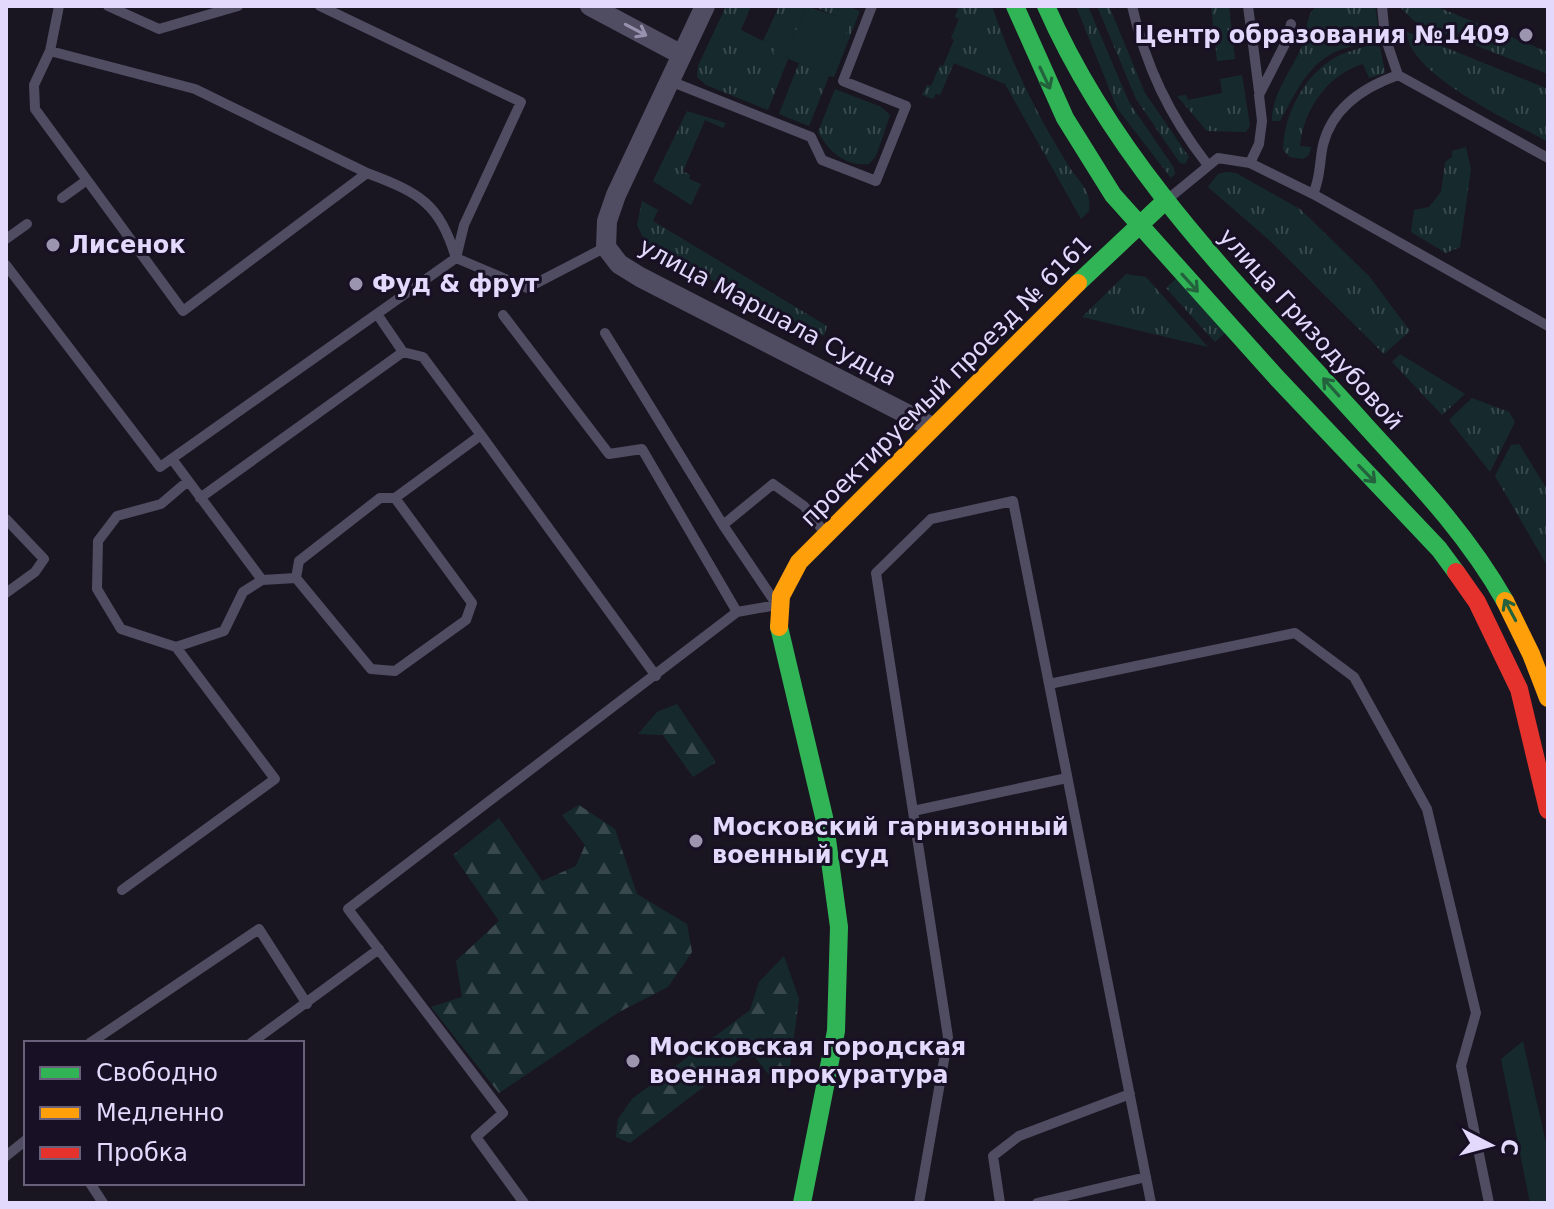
<svg xmlns="http://www.w3.org/2000/svg" width="1554" height="1209" font-family="'DejaVu Sans',sans-serif">
<style>
.grass{fill:url(#grass-tufts)}
.forest{fill:url(#forest-firs)}
.green{fill:#162a2e}
.lines{fill:none;stroke-linecap:round;stroke-linejoin:round}
.lane{stroke:#504c62;stroke-width:10}
.street{stroke:#504c62;stroke-width:20}
.fast{stroke:#30b455;stroke-width:18}
.slow{stroke:#ff9f0a;stroke-width:18}
.jam{stroke:#e5322d;stroke-width:18}
.oneway{stroke:#9992af}
.oneway2{stroke:#24623e}
.poi-dot{fill:#9c95af;stroke:#181126;stroke-width:3}
.labels{text-anchor:middle;dominant-baseline:central;stroke-width:6;stroke-linejoin:round;paint-order:stroke}
.poi-label{font-size:24px;font-weight:bold;fill:#e2d9fc;stroke:#181126;text-anchor:start}
.street-label{font-size:24px;fill:#e2d9fc;stroke:#181126}
</style>
<defs>
<pattern id="grass-tufts" width="24" height="20" patternUnits="userSpaceOnUse" patternTransform="scale(2)"><rect width="24" height="20" fill="#162a2e"/><path d="M3 7l-1-3M5 7V3M7 7l1-3M15 17l-1-3M17 17v-4M19 17l1-3" fill="none" stroke="#38484d"/></pattern>
<pattern id="forest-firs" width="22" height="20" patternUnits="userSpaceOnUse" patternTransform="scale(2)"><rect width="22" height="20" fill="#162a2e"/><path d="M5 1l3.5 6h-7zM16 11l3.5 6h-7z" fill="#38484d"/></pattern>
</defs>
<rect width="100%" height="100%" fill="#191621"/>
<path class="grass" d="M726 6H751L741 30 763 41 779 6H806L792 41 774 53 788 59 768 110 706 85 697 77 698 66Z
M813 6H847L860 11 834 77 829 76 809 126 779 114 799 63 829 75 850 22Z
M951 6H992C1011 63 1038 117 1070 168 1080 183 1092 191 1089 211L1081 219 1005 84 954 63 940 95 936 94 933 99 922 95 927 85 931 86 940 65 943 66 954 40 951 38 959 19 955 17 958 9Z
M1076 6H1088L1129 102 1174 168 1175 174 1171 178 1117 108Z
M1097 6H1109L1145 93 1189 157 1185 164 1180 163 1136 99Z
M1211 6H1229L1235 59 1217 61Z
M1317 6H1375C1376 14 1381 31 1374 37 1365 46 1345 46 1333 53 1305 68 1295 95 1280 121H1272C1272 90 1295 68 1304 40 1307 28 1307 13 1317 6Z
M1399 6H1435L1548 52V74L1414 21Z
M1407 32 1548 89V142C1515 123 1407 74 1407 32Z
M1373 44 1380 47 1385 73 1369 78 1363 64C1328 74 1303 110 1300 146L1311 147 1309 155 1303 159 1290 157 1283 150C1284 114 1304 74 1338 56 1348 51 1362 48 1373 44Z
M1242 75 1250 126 1246 132 1207 131 1177 96 1186 95 1188 100 1222 93 1220 79Z
M835 89 881 107 890 115 876 156 869 164C845 167 829 151 818 132Z
M687 111 726 123 723 128 705 120 683 171 690 175 689 179 701 184 691 205 653 181Z
M1466 147 1471 169 1460 247 1446 253 1411 232 1414 210 1429 207 1441 192 1445 162 1452 157V151Z
M1227 172 1236 173 1300 209 1369 276 1410 331 1384 354 1268 239 1208 187 1218 174Z
M642 201 658 210 653 221 827 326 824 336 648 248 637 225Z
M1126 274 1146 277 1208 347 1082 317Z
M1177 278 1226 332 1215 342 1166 288Z
M1400 354 1465 394 1442 415 1392 362Z
M1472 398 1509 412 1515 422 1490 472 1449 420Z
M1519 444 1548 491V567L1495 476 1511 445Z"/>
<path class="forest" d="M677 704 716 762 693 777 663 735 638 734 657 712Z
M579 805 615 829 637 894 687 924 692 952 668 987 619 1012 499 1093 431 1007 462 997 456 961 499 921 453 855 499 818 542 881 576 866 585 845 562 815Z
M784 956 799 999 788 1083 776 1084 755 1057H743L630 1143 616 1137 618 1119 632 1099 750 1010 759 982Z"/>
<path class="green" d="M806 6 851 21 829 75 773 53 780 36 792 41Z
M1523 1041 1548 1152V1203H1530L1501 1059Z"/>
<g class="lines">
<path class="lane" d="M108 6 159 29 238 6
M320 6 521 102 464 225 456 258 527 288 606 247
M1132 6C1146 67 1169 115 1207 164
M1248 6 1259 91
M1382 6 1385 37 1398 75 1548 158
M50 51 195 89 367 173
M670 81 811 137 822 160 876 181 906 106 843 81 872 6
M1250 163 1259 144 1262 121 1259 95 1287 40 1291 24
M1313 194 1548 326
M62 198 87 180
M1168 199 1218 158 1250 163 1313 194C1321 177 1319 163 1323 145 1332 108 1364 87 1398 75
M6 239 27 224
M6 265 160 467 456 258C439 203 420 193 367 173L183 311 35 109 34 85 50 51 59 6
M377 314 403 352
M503 315 609 454 642 449 737 612
M605 333 723 525 773 484 804 506 825 533
M481 435 656 676
M172 459 262 580 296 578
M188 481 161 504 117 516 98 541 97 589 121 629 176 647 224 631 243 592 262 580
M200 498 403 352 423 357 481 435 395 498
M380 498H395L472 603 466 620 395 671 371 669 296 578 299 561Z
M6 519 44 559 35 572 6 593
M913 811 1067 778
M122 890 275 779 176 647
M90 1043 259 929 307 1004
M251 1043 379 949
M6 1156 26 1140
M90 1183 103 1203
M524 1203 476 1137 503 1113 348 909 737 612 777 605 723 525
M919 1203 948 1037 876 573 931 519 1013 501 1049 684
M1000 1203 993 1156 1019 1136 1130 1094
M1037 1203 1146 1177
M1151 1203 1049 684 1295 633 1354 677 1427 809 1476 1013 1461 1066 1489 1203"/>
<path class="street" d="M590 6 682 55
M705 6 616 195 607 221 606 247 619 264 640 277 932 427"/>
<path class="fast" d="M1015 6 1065 118 1113 195 1277 378 1439 549 1456 572
M1046 6C1118 170 1247 294 1365 425 1416 481 1467 534 1505 601
M1078 283 1164 202
M779 627 824 817 839 927 836 1031 802 1203"/>
<path class="slow" d="M1505 601 1531 654 1548 698
M779 627 781 596 799 562 1078 283"/>
<path class="jam" d="M1456 572 1477 602 1519 689 1548 810"/>
</g>
<defs><path id="oneway-shaft" d="M-6 0H5M1.5-3L5.5 0L1.5 3" fill="none" stroke-width="1.6" stroke-linecap="round" stroke-linejoin="round" transform="scale(2)"/></defs>
<use class="oneway" href="#oneway-shaft" transform="translate(636 30) rotate(28)"/>
<g class="oneway2">
<use href="#oneway-shaft" transform="translate(1045 78) rotate(65)"/>
<use href="#oneway-shaft" transform="translate(1190 283) rotate(48)"/>
<use href="#oneway-shaft" transform="translate(1331 387) rotate(-132)"/>
<use href="#oneway-shaft" transform="translate(1367 474) rotate(46)"/>
<use href="#oneway-shaft" transform="translate(1510 610) rotate(-118)"/>
</g>
<g class="poi-dot">
<circle cx="1526" cy="35" r="8"/>
<circle cx="53" cy="245" r="8"/>
<circle cx="356" cy="284" r="8"/>
<circle cx="696" cy="841" r="8"/>
<circle cx="633" cy="1061" r="8"/>
</g>
<g class="labels">
<g class="poi-label">
<text x="1510" y="35" text-anchor="end">Центр образования №1409</text>
<text x="69" y="245">Лисенок</text>
<text x="372" y="284">Фуд &amp; фрут</text>
<text x="712" y="827">Московский гарнизонный<tspan x="712" dy="28">военный суд</tspan></text>
<text x="649" y="1047">Московская городская<tspan x="649" dy="28">военная прокуратура</tspan></text>
</g>
<g class="street-label">
<text transform="translate(768 312) rotate(28)">улица Маршала Судца</text>
<text transform="translate(1311 329) rotate(48)">улица Гризодубовой</text>
<text transform="translate(946 381) rotate(-45)">проектируемый проезд № 6161</text>
</g>
</g>
<rect width="1554" height="1209" fill="none" stroke="#e2d9fc" stroke-width="16"/>
<rect x="24" y="1041" width="280" height="144" fill="#181126" stroke="#69617c" stroke-width="2"/>
<rect x="40" y="1067" width="40" height="12" fill="#30b455" stroke="#69617c" stroke-width="2"/>
<text x="96" y="1081" font-size="24" fill="#e2d9fc">Свободно</text>
<rect x="40" y="1107" width="40" height="12" fill="#ff9f0a" stroke="#69617c" stroke-width="2"/>
<text x="96" y="1121" font-size="24" fill="#e2d9fc">Медленно</text>
<rect x="40" y="1147" width="40" height="12" fill="#e5322d" stroke="#69617c" stroke-width="2"/>
<text x="96" y="1161" font-size="24" fill="#e2d9fc">Пробка</text>
<g transform="translate(1490 1145) rotate(96)" stroke="#181126" stroke-width="6" paint-order="stroke">
<path d="M0-6L14 30L0 20L-14 30Z" fill="#e2d9fc"/>
<text y="-12" font-size="22" font-weight="bold" text-anchor="middle" fill="#e2d9fc">С</text>
</g>
</svg>
